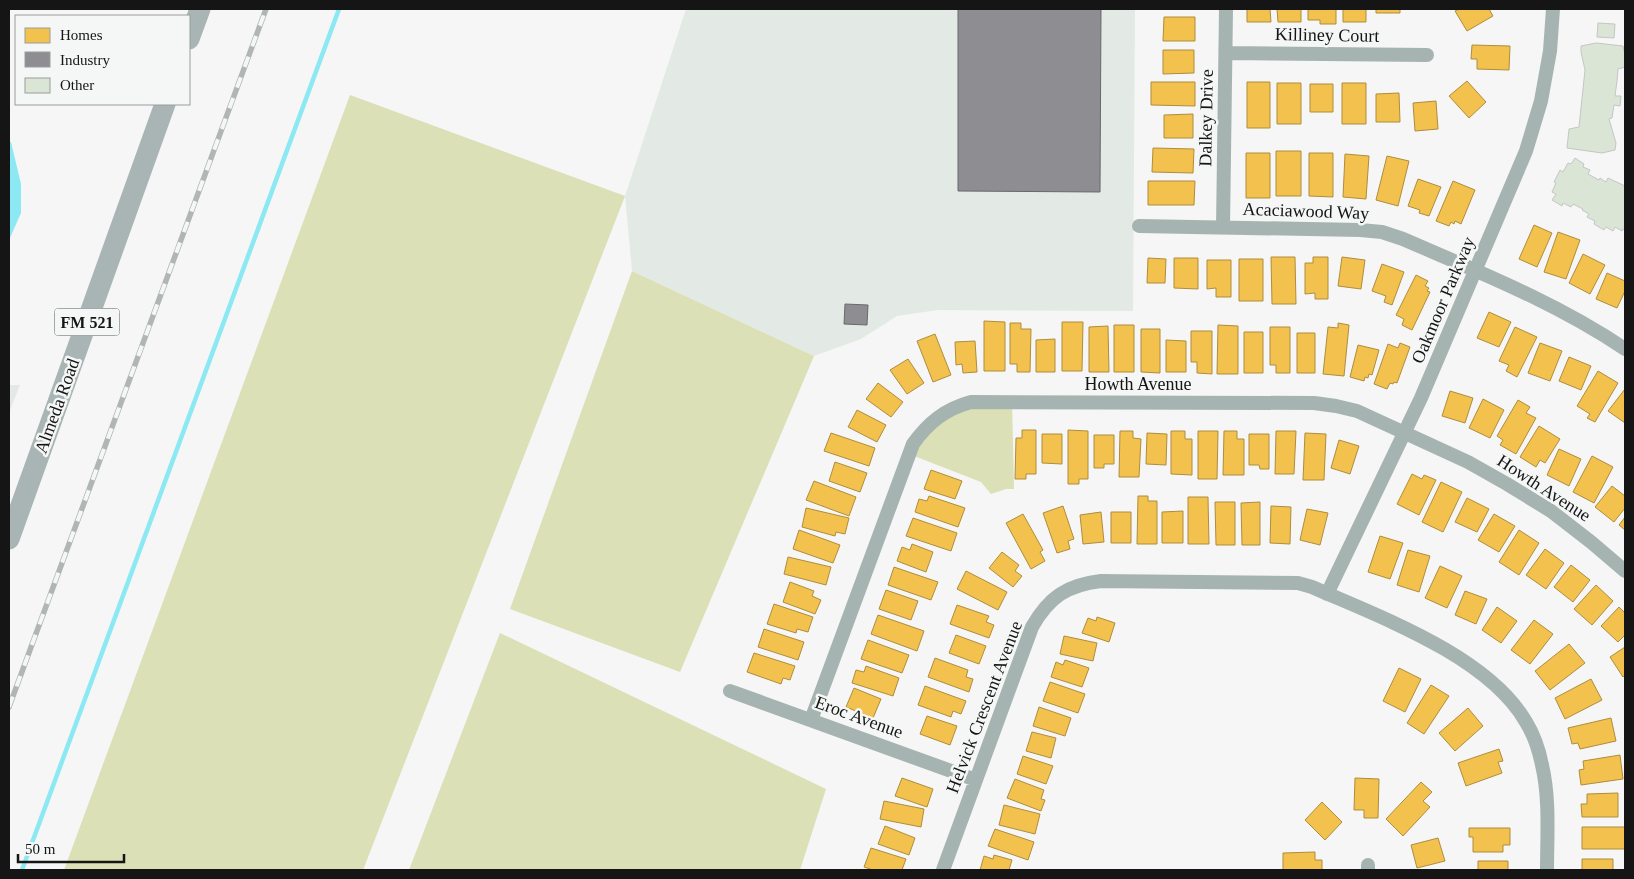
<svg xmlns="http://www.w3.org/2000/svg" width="1634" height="879" font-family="Georgia,serif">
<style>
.built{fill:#e3eae6}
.green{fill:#dbe0b7}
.water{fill:#8ce9f3}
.homes{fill:#f2c14e;stroke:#af8d3d}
.industry{fill:#8d8d92;stroke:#69696c}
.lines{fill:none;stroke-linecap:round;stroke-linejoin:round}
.stream{stroke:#8ce9f3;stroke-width:4.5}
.building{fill:#dae5d6;stroke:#c5c6c5}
.street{stroke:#a6b4b1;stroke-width:14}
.primary{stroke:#a8b5b4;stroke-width:21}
.rail-casing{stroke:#b0b6b4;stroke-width:5.5}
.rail{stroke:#f4f7f5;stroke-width:4;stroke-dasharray:11;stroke-linecap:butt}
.labels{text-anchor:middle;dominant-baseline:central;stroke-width:5;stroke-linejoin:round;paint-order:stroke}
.shield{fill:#f4f7f5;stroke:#575958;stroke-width:1}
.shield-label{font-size:16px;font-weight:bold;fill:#141514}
.street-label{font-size:18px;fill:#141514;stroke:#f4f7f5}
</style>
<rect width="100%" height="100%" fill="#f5f6f5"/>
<path class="built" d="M686 9H1135L1133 311 938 310 897 316 861 339 814 356 632 271 625 196Z
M9 385H20L9 413Z"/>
<path class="green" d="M350 95 625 196 363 870H64Z
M632 271 814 356 680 672 510 609Z
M1012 401 1014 489H1006L991 494 981 482 909 454 950 409Z
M500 633 826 789 800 870H409Z"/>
<path class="water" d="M9 142H11L21 184V213L9 240Z"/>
<path class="homes" d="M1247 9H1270L1271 22H1247Z
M1277 9H1301V22H1278Z
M1308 9H1336V24H1320V20H1308Z
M1343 9H1366V22H1343Z
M1376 9H1400V13H1376Z
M1459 9H1489L1493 16 1467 31 1455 11Z
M1164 17H1195V41H1163Z
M1472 45 1510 46 1509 70 1477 69V59H1471Z
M1163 50H1194V73L1163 74Z
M1467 81 1486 102 1469 118 1449 96Z
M1151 82H1195V106L1151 105Z
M1247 82H1270V128H1247Z
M1277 83H1301V124H1277Z
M1342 83H1366V124H1342Z
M1310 84H1333V112H1310Z
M1399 93 1400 122H1376V94Z
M1436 101 1438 129 1415 131 1413 103Z
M1193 114V138H1164V115Z
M1153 148 1194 149 1193 173 1152 172Z
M1276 151H1301V196H1276Z
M1246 153H1270V198H1246Z
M1309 153H1333V197L1309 196Z
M1345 154 1369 156 1366 199 1343 197Z
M1387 156 1409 161 1398 206 1376 200Z
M1418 179 1441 187 1429 216 1419 213 1420 210 1408 206Z
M1148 181H1195L1194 205H1148Z
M1453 181 1475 190 1461 224 1455 221 1454 224 1451 222 1449 226 1436 221Z
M1534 225 1552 233 1537 267 1519 259Z
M1558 232 1580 240 1566 279 1544 272Z
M1583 254 1605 265 1590 294 1569 283Z
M1271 257H1295L1296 304H1272Z
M1313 257H1328V299H1315V293L1305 294V263H1313Z
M1342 257 1365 260 1361 289 1338 286Z
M1148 258 1166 259 1165 283H1147Z
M1174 258H1198V289L1174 288Z
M1239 259H1263V301H1239Z
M1207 260H1231V297H1216V288L1207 289Z
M1382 264 1404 272 1392 305 1384 302 1386 296 1372 291Z
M1607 273 1625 281V291L1617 308 1596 299Z
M1416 275 1428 281 1425 286 1429 288 1427 291 1430 292 1412 330 1402 325 1404 319 1396 315Z
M1489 312 1511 322 1499 347 1477 338Z
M984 321 1005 322V371H984Z
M1062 322H1083L1082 371H1062Z
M1010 323H1021V329H1031L1030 372H1017V364H1010Z
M1338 323 1349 325 1344 376 1323 374 1328 327 1338 328Z
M1114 325H1134V372H1114Z
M1218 325 1238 326V374H1217Z
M1108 326 1109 372H1089V327Z
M1270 327H1290V373H1276V365H1270Z
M1515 327 1537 337 1517 377 1506 371 1509 365 1499 361Z
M1141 329H1160V373L1141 372Z
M1191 331H1212V374L1197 373V362H1191Z
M1244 332H1263V373H1244Z
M1297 333H1315V373H1297Z
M935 334 951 375 933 382 917 341Z
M1055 339V372H1036V340Z
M1166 340 1186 341V372H1166Z
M975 341 977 372 963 373 962 364 956 365 955 342Z
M1400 343 1410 347 1397 383 1394 382 1393 384 1390 383 1387 389 1374 384 1388 344 1398 348Z
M1540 343 1562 351 1550 381 1528 373Z
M1358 345 1379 350 1372 375 1369 374 1368 378 1365 377 1364 381 1350 377Z
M1569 357 1591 366 1581 390 1559 381Z
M908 359 924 383 907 394 890 370Z
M1598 371 1618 383 1595 422 1587 418 1590 414 1577 406Z
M878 383 903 402 891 417 866 399Z
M1625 389V423L1608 411Z
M1450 391 1473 398 1465 423 1442 416Z
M1483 399 1504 410 1490 438 1469 428Z
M1518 400 1530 407 1526 413 1536 418 1516 454 1500 445 1503 440 1497 436Z
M857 410 886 425 877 442 848 427Z
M1539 426 1560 439 1545 463 1540 460 1536 467 1520 457Z
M1022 430H1036V474H1026V479H1015L1016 438H1022Z
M1068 430 1088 431V479H1079V484H1068Z
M1120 431H1133V438L1141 439 1139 477H1119Z
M1171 431H1185V439H1192V475L1171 474Z
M1198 431H1218L1217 479H1198Z
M1224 431H1237V439H1244V475H1223Z
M1276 431H1296L1294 474H1275Z
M831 433 875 448 869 466 824 451Z
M1147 433 1167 434 1166 465 1146 464Z
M1305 433 1326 434 1324 480H1303Z
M1042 434H1062V464L1042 463Z
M1249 434H1269V469H1260L1259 465H1249Z
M1094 435H1114V464H1104V468H1094Z
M1339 440 1359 446 1350 474 1331 468Z
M1559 449 1581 459 1569 486 1547 475Z
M1592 456 1613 467 1594 503 1573 492Z
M835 462 867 473 860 492 829 481Z
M931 470 962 481 955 499 924 489Z
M1412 474 1422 479 1424 475 1436 480 1419 515 1397 504Z
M814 481 856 497 849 516 806 500Z
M1441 482 1462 492 1443 532 1422 522Z
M1612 486 1625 496V508L1614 522 1595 507Z
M929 496 965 508 958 527 915 512 919 499 927 501Z
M1138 496H1148V501H1157V544H1137Z
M1188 497H1208L1209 544H1188Z
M1467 498 1489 509 1477 532 1455 522Z
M1215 502H1235V545H1216Z
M1260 502V545H1242L1241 503Z
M1063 506 1074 539 1068 541 1070 549 1057 553 1043 513Z
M1271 506 1291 507 1290 544 1270 543Z
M806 508 849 518 845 534 836 532 835 536 802 527Z
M1307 509 1328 513 1320 545 1300 540Z
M1183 511V543H1162V512Z
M1101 512 1104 542 1083 544 1080 515Z
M1111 512H1131V543H1111Z
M1023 514 1043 550 1040 552 1045 561 1031 569 1006 523Z
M1494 514 1515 526 1499 552 1478 540Z
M1625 517V530L1619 525Z
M913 518 957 533 951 551 906 536Z
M799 530 840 545 833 563 793 549Z
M1519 530 1539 543 1519 575 1499 562Z
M1380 536 1403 543 1390 579 1368 572Z
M912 544 933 552 926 572 897 561 902 547 910 550Z
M1545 549 1564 563 1546 589 1526 575Z
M1408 550 1430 556 1419 592 1397 585Z
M1002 552 1019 565 1015 571 1022 576 1013 587 989 568Z
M788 557 831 567 826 585 784 574Z
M1571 565 1590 580 1573 602 1554 587Z
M1440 566 1462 576 1447 608 1425 598Z
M894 567 938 582 931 600 888 585Z
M966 571 1007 592 998 610 957 589Z
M790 582 814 591 812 596 821 600 815 614 783 602Z
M1596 585 1613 601 1592 625 1574 609Z
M886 590 918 601 911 620 879 609Z
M1465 591 1487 599 1476 624 1455 615Z
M774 604 813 617 808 632 797 629 796 633 767 624Z
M957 605 989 616 986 622 994 625 989 638 950 624Z
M1497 607 1517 621 1501 643 1482 630Z
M1619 607 1625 613V635L1618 642 1601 626Z
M878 615 924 631 917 651 871 634Z
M1097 617 1115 623 1109 642 1082 633 1088 618 1096 621Z
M1534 620 1553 634 1530 664 1511 650Z
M764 629 804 642 798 660 758 647Z
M956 635 986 646 979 664 949 653Z
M1064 636 1097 643 1093 661 1060 654Z
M868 640 909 655 902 673 861 659Z
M1569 644 1585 663 1550 690 1535 671Z
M1625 647V675L1623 677 1610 657Z
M754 653 795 666 790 680 783 678 781 684 747 672Z
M935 658 968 670 966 677 973 679 969 692 928 677Z
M1065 660 1089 668 1082 687 1051 677 1056 662 1063 665Z
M866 666 899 678 893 696 852 683 856 670 864 672Z
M1399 668 1421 679 1405 712 1383 701Z
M1591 679 1602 700 1565 719 1555 698Z
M1050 682 1085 694 1078 713 1043 701Z
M1431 685 1449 696 1424 734 1407 723Z
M925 686 966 701 961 714 953 711 951 717 918 705Z
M854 688 881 699 873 718 846 707Z
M1039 707 1071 718 1065 736 1033 726Z
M1468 708 1483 726 1455 751 1439 733Z
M927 716 957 726 950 745 920 734Z
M1611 718 1616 741 1580 749 1578 743 1572 744 1568 728Z
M1032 732 1056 738 1051 758 1026 751Z
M1499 749 1503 761 1498 762 1502 773 1466 786 1458 763Z
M1620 755 1623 779 1581 785 1579 770 1584 769 1583 761Z
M1023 756 1053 766 1046 784 1017 774Z
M902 778 933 789 927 807 895 796Z
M1355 778 1379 779 1378 818H1364V810H1354Z
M1015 779 1044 790 1041 799 1045 800 1041 811 1007 798Z
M1421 782 1432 792 1423 801 1430 807 1403 836 1386 819Z
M1618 793V817H1582L1581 804H1587V794Z
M884 801 924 809 921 827 880 819Z
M1322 802 1342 822 1325 840 1305 820Z
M1004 805 1040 814 1035 834 999 825Z
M885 826 915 838 909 855 878 844Z
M1582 827H1625V849H1582Z
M1469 828H1510V845H1503V852H1473V837H1469Z
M995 829 1034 842 1028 860 988 846Z
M1438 838 1445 861 1417 868 1411 845Z
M871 848 906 859 902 870H873L864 867Z
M1315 852V860H1322V870H1283V853Z
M994 855 1012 860 1009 870H980L984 856 993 859Z
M1582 859H1613V870H1582Z
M1478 861H1508V870H1478Z"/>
<path class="industry" d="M958 9H1101L1100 192 958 191Z
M845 304 868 305 867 325 844 324Z"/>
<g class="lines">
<path class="stream" d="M22 870 339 9"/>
</g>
<path class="building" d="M1598 23 1615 24 1614 38 1597 37Z
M1596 43 1623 46 1625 55V67L1618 69 1617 81 1615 96H1621L1620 106 1614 105 1612 118 1609 119 1616 143 1615 150 1602 153 1567 148 1569 129 1579 127 1585 70 1581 52V46Z
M1575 158 1584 164 1583 167 1590 170 1588 174 1599 180 1600 178 1606 182 1608 178 1625 186V230L1623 229 1622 231 1615 227 1613 231 1606 227 1604 230 1594 224 1595 221 1587 217 1589 214 1582 210 1583 209 1573 204 1571 207 1563 203 1562 206 1552 200 1556 194 1552 192 1556 183 1554 182 1560 170 1563 172 1568 163 1571 164Z"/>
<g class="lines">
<path class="street" d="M1226 53 1427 55
M1139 226 1360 230 1382 232 1403 239C1479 272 1557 303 1625 349
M1223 227 1226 9
M1327 594 1421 398 1526 151 1541 101 1550 51 1553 9
M730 691 976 780
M811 720 913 444C928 423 945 409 971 402L1314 403 1336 406 1357 411 1468 462 1507 484 1551 511 1591 542 1625 571
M1368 865V870
M943 870 1032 627C1049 597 1067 585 1101 581L1298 583 1312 587C1380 617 1488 656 1526 722 1534 735 1539 750 1542 765 1550 799 1547 836 1547 870"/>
<path class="primary" d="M189 39 200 9
M9 539 165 104"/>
<defs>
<path id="rail" d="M9 707 266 9"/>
</defs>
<use href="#rail" class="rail-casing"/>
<use href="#rail" class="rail"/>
</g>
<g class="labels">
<rect class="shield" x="54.5" y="308.5" width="65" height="27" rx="4"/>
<g class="shield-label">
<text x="87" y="322">FM 521</text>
</g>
<g class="street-label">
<text transform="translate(1327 35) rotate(1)">Killiney Court</text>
<text transform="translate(1206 118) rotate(-89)">Dalkey Drive</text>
<text transform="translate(1306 211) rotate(2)">Acaciawood Way</text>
<text transform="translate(1443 300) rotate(-67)">Oakmoor Parkway</text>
<text x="1138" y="384">Howth Avenue</text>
<text transform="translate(57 406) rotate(-70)">Almeda Road</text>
<text transform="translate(1544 488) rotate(33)">Howth Avenue</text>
<text transform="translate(984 707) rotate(-69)">Helvick Crescent Avenue</text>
<text transform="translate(859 717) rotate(20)">Eroc Avenue</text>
</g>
</g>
<rect width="1634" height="879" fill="none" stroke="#141514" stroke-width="20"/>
<rect x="15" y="15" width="175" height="90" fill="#f4f7f5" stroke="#9a9d9b"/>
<rect x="25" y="28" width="25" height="15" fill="#f2c14e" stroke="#9a9d9b"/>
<text x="60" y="40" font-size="15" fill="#141514">Homes</text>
<rect x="25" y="52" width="25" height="15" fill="#8d8d92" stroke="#9a9d9b"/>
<text x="60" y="65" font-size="15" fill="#141514">Industry</text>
<rect x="25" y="78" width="25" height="15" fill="#dae5d6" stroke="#9a9d9b"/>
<text x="60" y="90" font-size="15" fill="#141514">Other</text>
<path d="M18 854v8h106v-8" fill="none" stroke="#141514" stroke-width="2.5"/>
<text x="25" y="854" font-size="15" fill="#141514" stroke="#f4f7f5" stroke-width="4" paint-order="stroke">50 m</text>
</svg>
